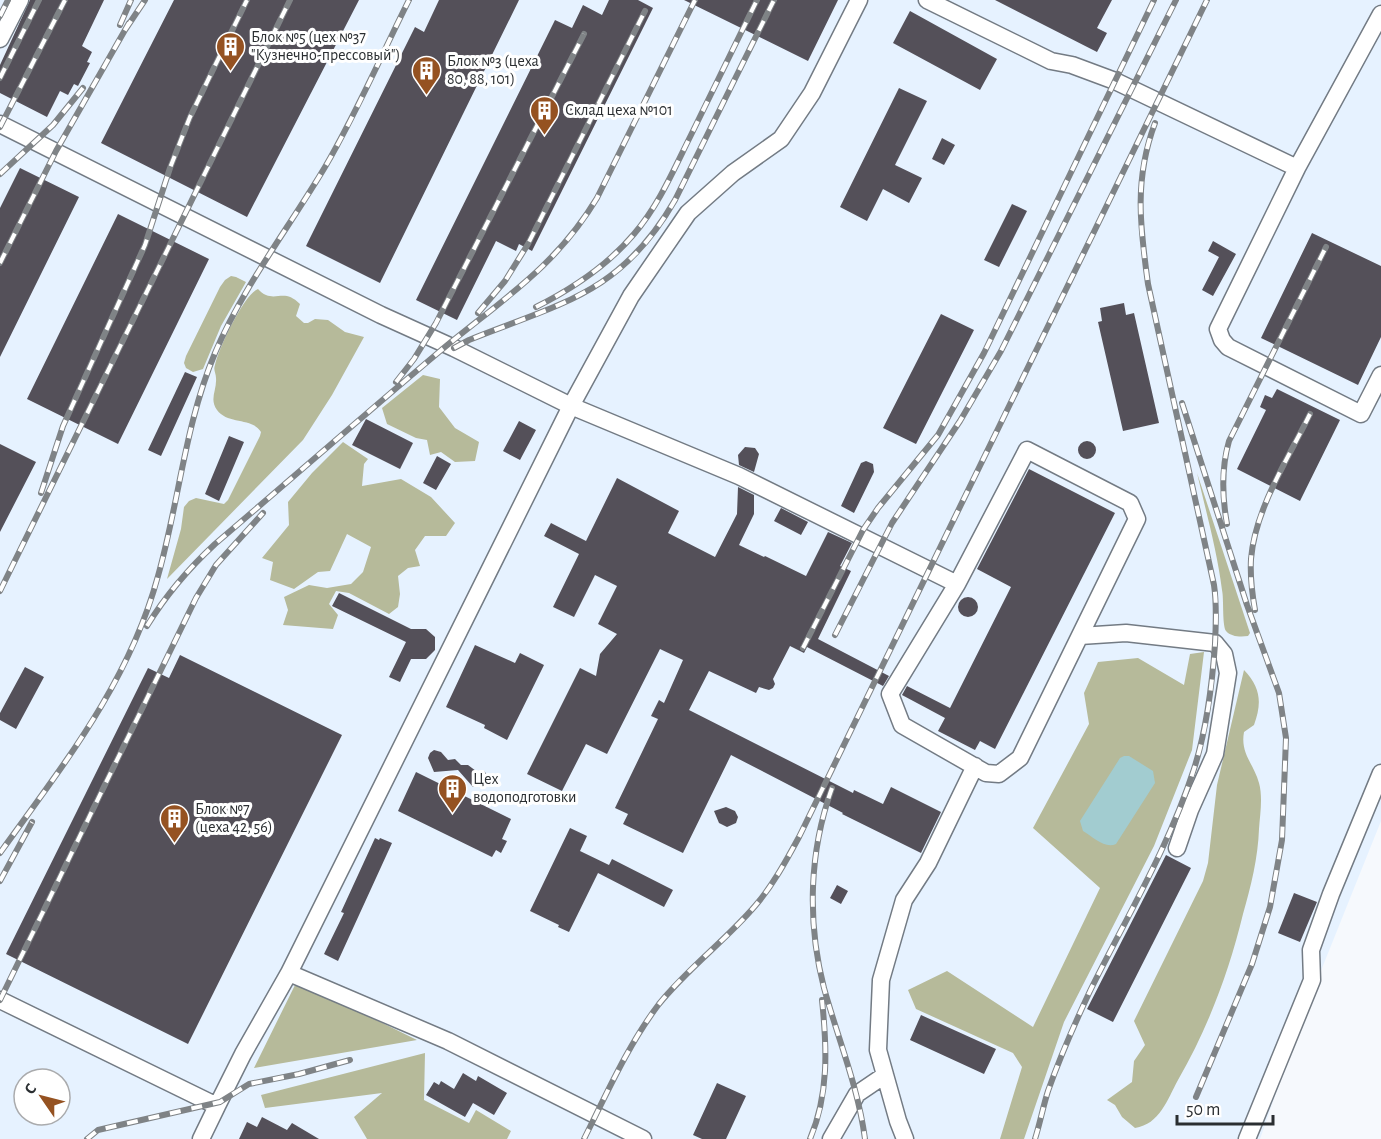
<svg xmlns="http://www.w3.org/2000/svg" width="1381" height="1139" font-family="'Alegreya Sans',sans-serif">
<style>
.built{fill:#e6f2ff;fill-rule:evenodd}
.forest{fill:#b6ba9a}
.water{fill:#a2ccd0}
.building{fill:#545059}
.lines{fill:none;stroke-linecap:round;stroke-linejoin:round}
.minor-casing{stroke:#737b84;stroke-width:19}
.minor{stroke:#fff;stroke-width:16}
.rail-casing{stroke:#7f8386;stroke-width:6}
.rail{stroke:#fff;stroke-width:4;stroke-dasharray:11;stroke-linecap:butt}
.labels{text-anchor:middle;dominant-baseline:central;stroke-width:6;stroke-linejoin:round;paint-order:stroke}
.poi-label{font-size:16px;fill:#2a2e31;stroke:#fff;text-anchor:start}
</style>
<rect width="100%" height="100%" fill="#f6f9fd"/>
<path class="built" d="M0 0H1381V821L1306 1008 1260 1139H0ZM24 1079H60V1115H24Z"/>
<path class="forest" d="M231 276 236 277 246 282 221 326 203 369 193 372 186 368 184 363 186 356 220 287 225 280Z
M258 289C260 291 263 294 266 295 278 300 285 289 300 304L296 316 304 323H308L315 319 328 320 345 332 364 337 332 395 303 440 167 579 181 529 184 507 189 501 196 498 224 504 228 500 260 436 261 432C252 417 228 425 217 410 209 399 217 390 216 378 216 373 213 370 215 365 218 350 244 294 258 289Z
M423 375 440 379 439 407 455 428 479 442 475 461 455 462 441 452 430 455 427 440 416 438 387 424 382 408Z
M343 442 368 459 364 464 362 486 401 479 431 497 455 523 446 536H425L415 550 420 566 408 568 398 576 400 594 398 607 389 614 349 593 336 591 329 604 338 615 333 629 283 625 288 610 284 597 309 585 327 588 351 584 363 572 371 547 347 534 330 571 318 572 294 589 270 580 273 562 262 558 289 525 288 502 312 473Z
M1197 473 1250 633 1248 636C1241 637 1231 637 1226 631 1222 625 1224 599 1222 590 1217 550 1206 512 1197 473Z
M1204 652 1192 750 1154 846 1064 1022 1024 1139H1000L1022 1067 1013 1053 916 1009 908 990 947 971 1033 1027 1100 888 1033 828 1089 724 1084 693 1098 662 1138 658 1184 685 1190 654Z
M1244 670C1261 688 1262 703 1254 725L1244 732C1240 754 1254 764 1259 783 1263 797 1260 815 1259 829 1258 858 1251 886 1243 914 1229 972 1208 1028 1178 1080 1167 1100 1160 1124 1135 1128L1122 1117 1115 1105 1107 1100 1132 1082 1134 1061 1145 1045 1134 1021 1203 881 1208 863 1217 785Z
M297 981 417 1040 254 1068Z
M425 1053 424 1100 469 1123 476 1110 511 1131 507 1139H367L354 1117 382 1093 265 1108 261 1095Z"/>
<path class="water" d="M1124 756H1129L1153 771 1155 783 1116 844C1105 849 1093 837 1083 831L1080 821 1120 758Z"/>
<path class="building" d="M30 0H104L82 46 92 52 87 62 90 63 78 86 74 84 68 95 60 91 47 117 0 93V65Z
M174 0H359L247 217 101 143Z
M439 0H519L380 283 306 246 415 27 424 32Z
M609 0H638L653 8 532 251 519 244 516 251 496 241 457 320 416 300 555 20 572 28 583 5 602 15Z
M684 0H838L808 61Z
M995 0H1112L1097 28 1107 33 1097 52Z
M910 11 997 59 980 90 893 43Z
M899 88 927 101 895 165 922 178 909 203 883 189 867 221 840 207Z
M942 138 955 145 944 165 932 159Z
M20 168 79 197 0 357V208Z
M1012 204 1027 211 999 267 984 260Z
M118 214 209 259 118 444 27 399Z
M1312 233 1381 266V337L1358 385 1261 338Z
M1213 241 1236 254 1213 296 1202 290 1219 257 1208 251Z
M1124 303 1126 315 1134 313 1159 423 1123 431 1098 322 1102 321 1100 308Z
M941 314 974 330 916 444 883 428Z
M185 372 197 377 161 456 148 450Z
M1277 389 1340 420 1300 501 1237 469 1266 410 1260 407 1265 395 1272 398Z
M366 419 413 443 400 469 352 445Z
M519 421 536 430 520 460 503 451Z
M229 436 244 442 219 501 205 494Z
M1078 450a9 9 0 1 1 18 0a9 9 0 1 1-18 0Z
M0 444 36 462 0 532Z
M745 447 755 448 759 454 754 472 739 465 738 455Z
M437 456 451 464 436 490 423 483Z
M866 461 873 464 874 472 854 513 841 506 861 463Z
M1029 469 1115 513 995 749 980 741 975 750 938 731 945 718 902 695 907 686 950 708 1011 587 977 569Z
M617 478 679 511 668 533 715 557 737 514 738 487 754 495V514L739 545 764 557 765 556 806 576 828 532 852 543 840 566 851 571 818 639 889 676 883 686 807 647 804 653 790 646 773 679 775 684 773 688 769 690 759 687 756 693 709 671 689 710 853 793 854 790 883 804 891 787 941 812 921 853 842 814 843 813 731 755 683 853 623 824 628 814 615 808 658 719 651 716 659 700 664 703 683 660 660 649 607 754 586 744 562 791 527 774 580 668 596 676 600 654 617 634 598 624 617 586 595 575 574 617 553 607 579 554 544 536 551 523 586 541Z
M781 508 808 522 801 535 774 521Z
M339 593 411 629H426L435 637V650L426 659H411L400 682 389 677 406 642 332 606Z
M958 607a10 10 0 1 1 20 0a10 10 0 1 1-20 0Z
M475 645 515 663 520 653 544 665 507 740 484 728 485 725 446 707Z
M180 655 342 735 188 1044 6 954 148 668 169 678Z
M25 667 44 677 16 729 0 720V713Z
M434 750 441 752 448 760 455 759 461 765H468L476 771H484L489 777 488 782 483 785 473 787 458 770 434 772 428 758 430 753Z
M416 772 511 819 502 839 507 841 501 853 496 850 492 857 398 811Z
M726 807 735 811 738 817 736 823 727 827 719 823 714 811Z
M570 828 587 836 580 851 609 865 612 859 673 890 664 907 598 873 569 932 558 927 559 925 530 911Z
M375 838 379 840 380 838 392 843 338 961 324 954 344 913 341 912Z
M1166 855 1191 868 1113 1022 1087 1009Z
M837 885 848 891 841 904 830 898Z
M1294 893 1317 902 1300 942 1278 933Z
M921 1015 996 1049 984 1074 910 1040Z
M463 1073 476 1081 478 1076 507 1093 494 1115 473 1103 465 1117 426 1095 434 1082 439 1085 441 1081 454 1089Z
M717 1083 746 1096 726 1139H702L693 1135Z
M262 1117 287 1130 292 1123 319 1139H239L247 1122 257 1127Z"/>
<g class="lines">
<defs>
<path id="minor" d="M927 0 1051 61 1072 65 1115 81 1297 168 1381 14
M0 39 20 0
M0 124 381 315 454 348 571 406 739 476 957 584 1027 450 1130 503 1137 519 1020 758 999 774 986 773 902 725 890 694 957 584
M1297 168 1218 329 1222 340 1228 347 1361 414 1381 375
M1080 636 1126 633 1215 643 1224 654 1228 673 1215 754 1190 810 1177 848
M289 973 448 1041 643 1139
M0 1000 217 1106 243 1054 289 973 571 406 631 296 688 213 733 173 781 139 812 93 859 0
M201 1139 217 1106
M831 1139 857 1094 885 1075
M905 1139 898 1121 878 1050 881 980 904 900 928 863 975 766
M1247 1139 1312 980 1311 950 1331 894 1381 773"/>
</defs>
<use href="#minor" class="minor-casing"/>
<use href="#minor" class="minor"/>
<defs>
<path id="rail" d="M0 16 8 0
M120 25 131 0
M125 30 145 0
M0 78 39 0
M0 127 65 0
M0 174 53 125 83 88
M0 263 56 151 129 23
M536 307C572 289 608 265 634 234 659 205 674 169 691 135 713 90 735 45 757 0
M478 313 505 281 528 244 645 11
M454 348 469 340C561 303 621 294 675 200L774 0
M396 382 414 359 436 323 584 34
M1182 403 1247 605 1279 693 1286 738 1282 840 1270 907 1252 964 1196 1097
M41 493 63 426 145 245 170 168 190 117 247 0
M1227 524C1222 496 1221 469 1229 441L1326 247
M0 591 290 0
M1255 610C1252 593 1250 576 1251 559 1255 509 1288 459 1310 414
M147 626C166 595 188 569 215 544 290 480 364 415 439 352 500 301 555 268 597 198L695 0
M835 635 892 523 960 421 1001 351 1176 0
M803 648 863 530 878 508 938 435 984 353 1154 0
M832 788C809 852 807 922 824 988 838 1039 858 1086 865 1139
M0 853C63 765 129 683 158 576 179 502 185 424 215 353 243 287 288 229 325 167 356 114 381 56 409 0
M0 881 32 822
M0 1000 196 598 216 565 263 513
M87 1139 98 1130 220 1102 249 1084 299 1074 350 1060
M584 1139C607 1093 628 1045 659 1004 688 968 725 941 755 906 773 885 786 861 799 837L1207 0
M810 1139C829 1094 827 1048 822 1000
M1035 1139C1040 1123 1043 1107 1048 1091 1060 1057 1075 1023 1090 991 1126 918 1169 847 1194 769 1207 728 1212 687 1215 644 1216 624 1217 605 1214 585L1148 284C1140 226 1134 179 1155 123"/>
</defs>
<use href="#rail" class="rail-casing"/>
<use href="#rail" class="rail"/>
</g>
<defs>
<symbol id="building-pin" viewBox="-11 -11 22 30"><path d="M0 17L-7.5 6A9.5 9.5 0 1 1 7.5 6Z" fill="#955221" stroke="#fff"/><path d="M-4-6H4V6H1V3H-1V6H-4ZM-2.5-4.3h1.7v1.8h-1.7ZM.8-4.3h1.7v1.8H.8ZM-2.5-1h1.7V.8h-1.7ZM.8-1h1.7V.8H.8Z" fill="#fff"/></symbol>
</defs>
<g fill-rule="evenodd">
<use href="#building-pin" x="214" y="30" width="33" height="45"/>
<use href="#building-pin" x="410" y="54" width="33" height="45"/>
<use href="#building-pin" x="528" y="94" width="33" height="45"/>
<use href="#building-pin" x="436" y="772" width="33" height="45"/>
<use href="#building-pin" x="158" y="802" width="33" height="45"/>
</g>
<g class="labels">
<g class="poi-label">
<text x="251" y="37">Блок №5 (цех №37<tspan x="251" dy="18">"Кузнечно-прессовый")</tspan></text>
<text x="447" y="61">Блок №3 (цеха<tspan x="447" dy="18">80, 88, 101)</tspan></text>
<text x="565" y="110">Склад цеха №101</text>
<text x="473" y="779">Цех<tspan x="473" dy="18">водоподготовки</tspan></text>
<text x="195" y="809">Блок №7<tspan x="195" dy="18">(цеха 42, 56)</tspan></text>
</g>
</g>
<g transform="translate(42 1097) rotate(305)"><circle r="28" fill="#ffffff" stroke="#aaabad" stroke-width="1.5"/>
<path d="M0-4.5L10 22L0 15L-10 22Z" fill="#955221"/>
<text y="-9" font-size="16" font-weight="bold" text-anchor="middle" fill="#2a2e31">С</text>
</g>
<path d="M1177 1115v9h96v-9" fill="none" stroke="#2a2e31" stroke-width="3"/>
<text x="1186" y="1115" font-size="18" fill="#2a2e31" stroke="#ffffff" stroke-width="4.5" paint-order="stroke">50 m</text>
</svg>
